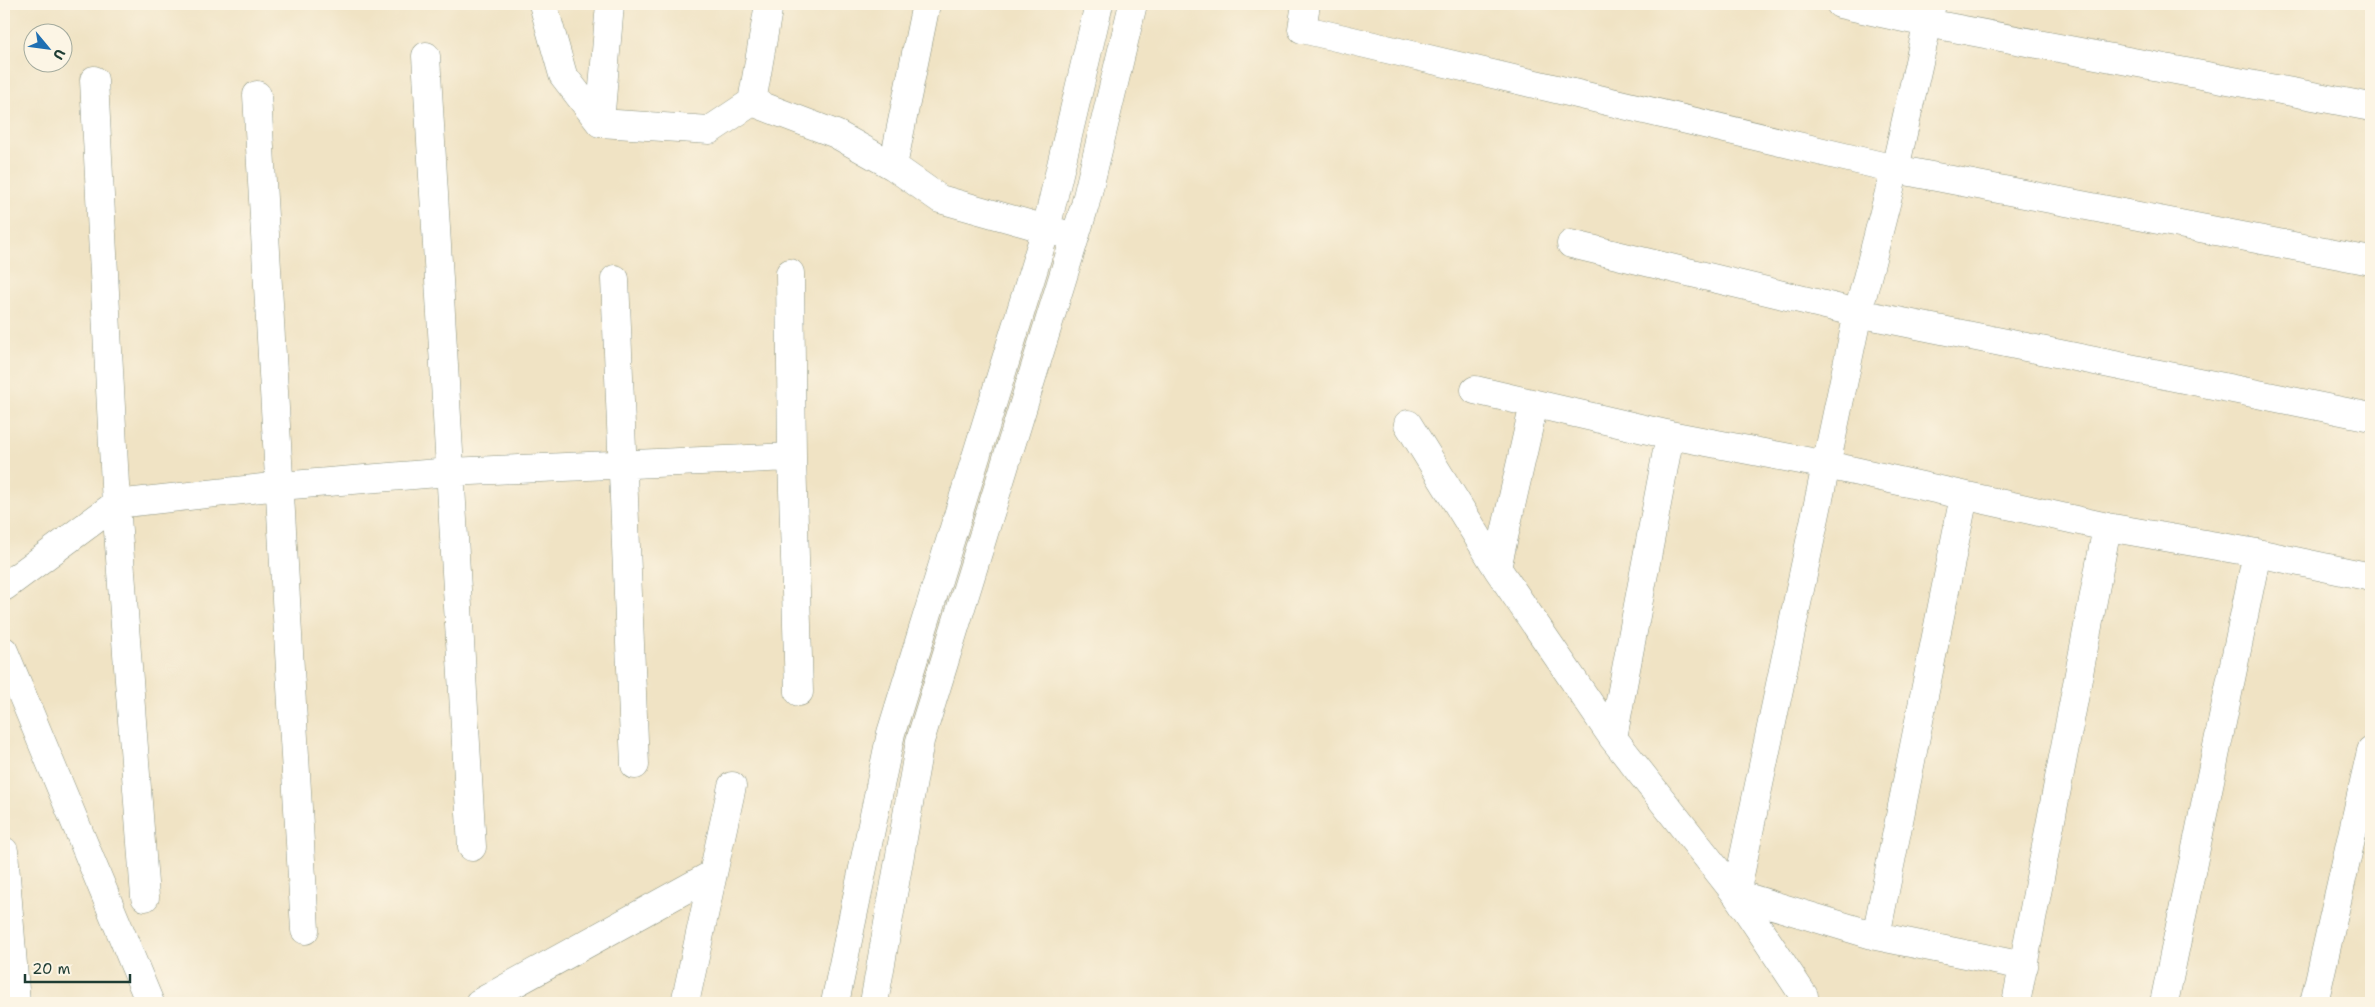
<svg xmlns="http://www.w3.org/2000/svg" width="2375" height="1007" font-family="'Shantell Sans',sans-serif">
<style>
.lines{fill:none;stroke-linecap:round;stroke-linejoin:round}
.street-casing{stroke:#88907c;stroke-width:29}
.street{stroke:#fff;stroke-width:28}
</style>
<rect width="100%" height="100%" fill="#fcf5e5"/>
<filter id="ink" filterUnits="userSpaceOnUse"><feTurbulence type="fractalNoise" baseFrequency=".02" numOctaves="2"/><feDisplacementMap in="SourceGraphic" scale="10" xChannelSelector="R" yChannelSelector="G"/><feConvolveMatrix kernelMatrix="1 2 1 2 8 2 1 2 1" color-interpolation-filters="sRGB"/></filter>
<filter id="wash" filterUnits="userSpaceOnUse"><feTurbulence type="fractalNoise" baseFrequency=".0096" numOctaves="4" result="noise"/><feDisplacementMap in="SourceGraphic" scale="20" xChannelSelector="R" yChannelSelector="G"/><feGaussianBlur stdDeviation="1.12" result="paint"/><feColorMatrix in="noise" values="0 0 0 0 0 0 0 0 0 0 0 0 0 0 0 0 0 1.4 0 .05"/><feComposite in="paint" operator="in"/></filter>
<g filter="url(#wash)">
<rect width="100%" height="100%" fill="#f0e3c4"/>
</g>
<g filter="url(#ink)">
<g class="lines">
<defs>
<path id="street" d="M543 4 563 75 600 123
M610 4 600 123 710 130 752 102 836 134 893 166 940 199 1064 234
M1306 4 1302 29 1895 169 2371 261
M1840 4 1927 23 2371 107
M426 56 472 847
M94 80 116 504 145 897
M257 95 305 930
M752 102 769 4
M893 166 926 4
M1571 244 1858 313 2371 417
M790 273 792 457 799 692
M615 279 635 765
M1475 390 1670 435 1827 465 2107 527 2257 553 2371 577
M1408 424 1497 568 1613 738 1736 894 1876 936 2024 966
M1497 568 1534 404
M4 587 116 504 280 486 450 472 792 457
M4 651 150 1003
M1613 738 1670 435
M4 851 16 1003
M1876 936 1964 496
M1804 996 1736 894 1858 313 1895 169 1932 4
M479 1003 713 874
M685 1003 732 786
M835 1003 891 733 1046 229 1099 4
M874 1003 920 741 1085 205 1133 4
M2016 1003 2107 527
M2164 1003 2257 553
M2314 1003 2371 751"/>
</defs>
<use href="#street" class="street-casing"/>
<use href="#street" class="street"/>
</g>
</g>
<rect width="2375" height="1007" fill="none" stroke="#fcf5e5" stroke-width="20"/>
<g transform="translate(48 48) rotate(119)"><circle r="24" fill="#fcf5e5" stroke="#a4ab9e"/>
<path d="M0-4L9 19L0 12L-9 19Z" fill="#1f6fb2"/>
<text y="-8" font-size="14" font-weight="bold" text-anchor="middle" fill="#1f3d34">U</text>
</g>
<path d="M25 974v8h105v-8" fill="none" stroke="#1f3d34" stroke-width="2.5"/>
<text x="32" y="974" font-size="15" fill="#1f3d34" stroke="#fcf5e5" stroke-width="4" paint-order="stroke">20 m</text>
</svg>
